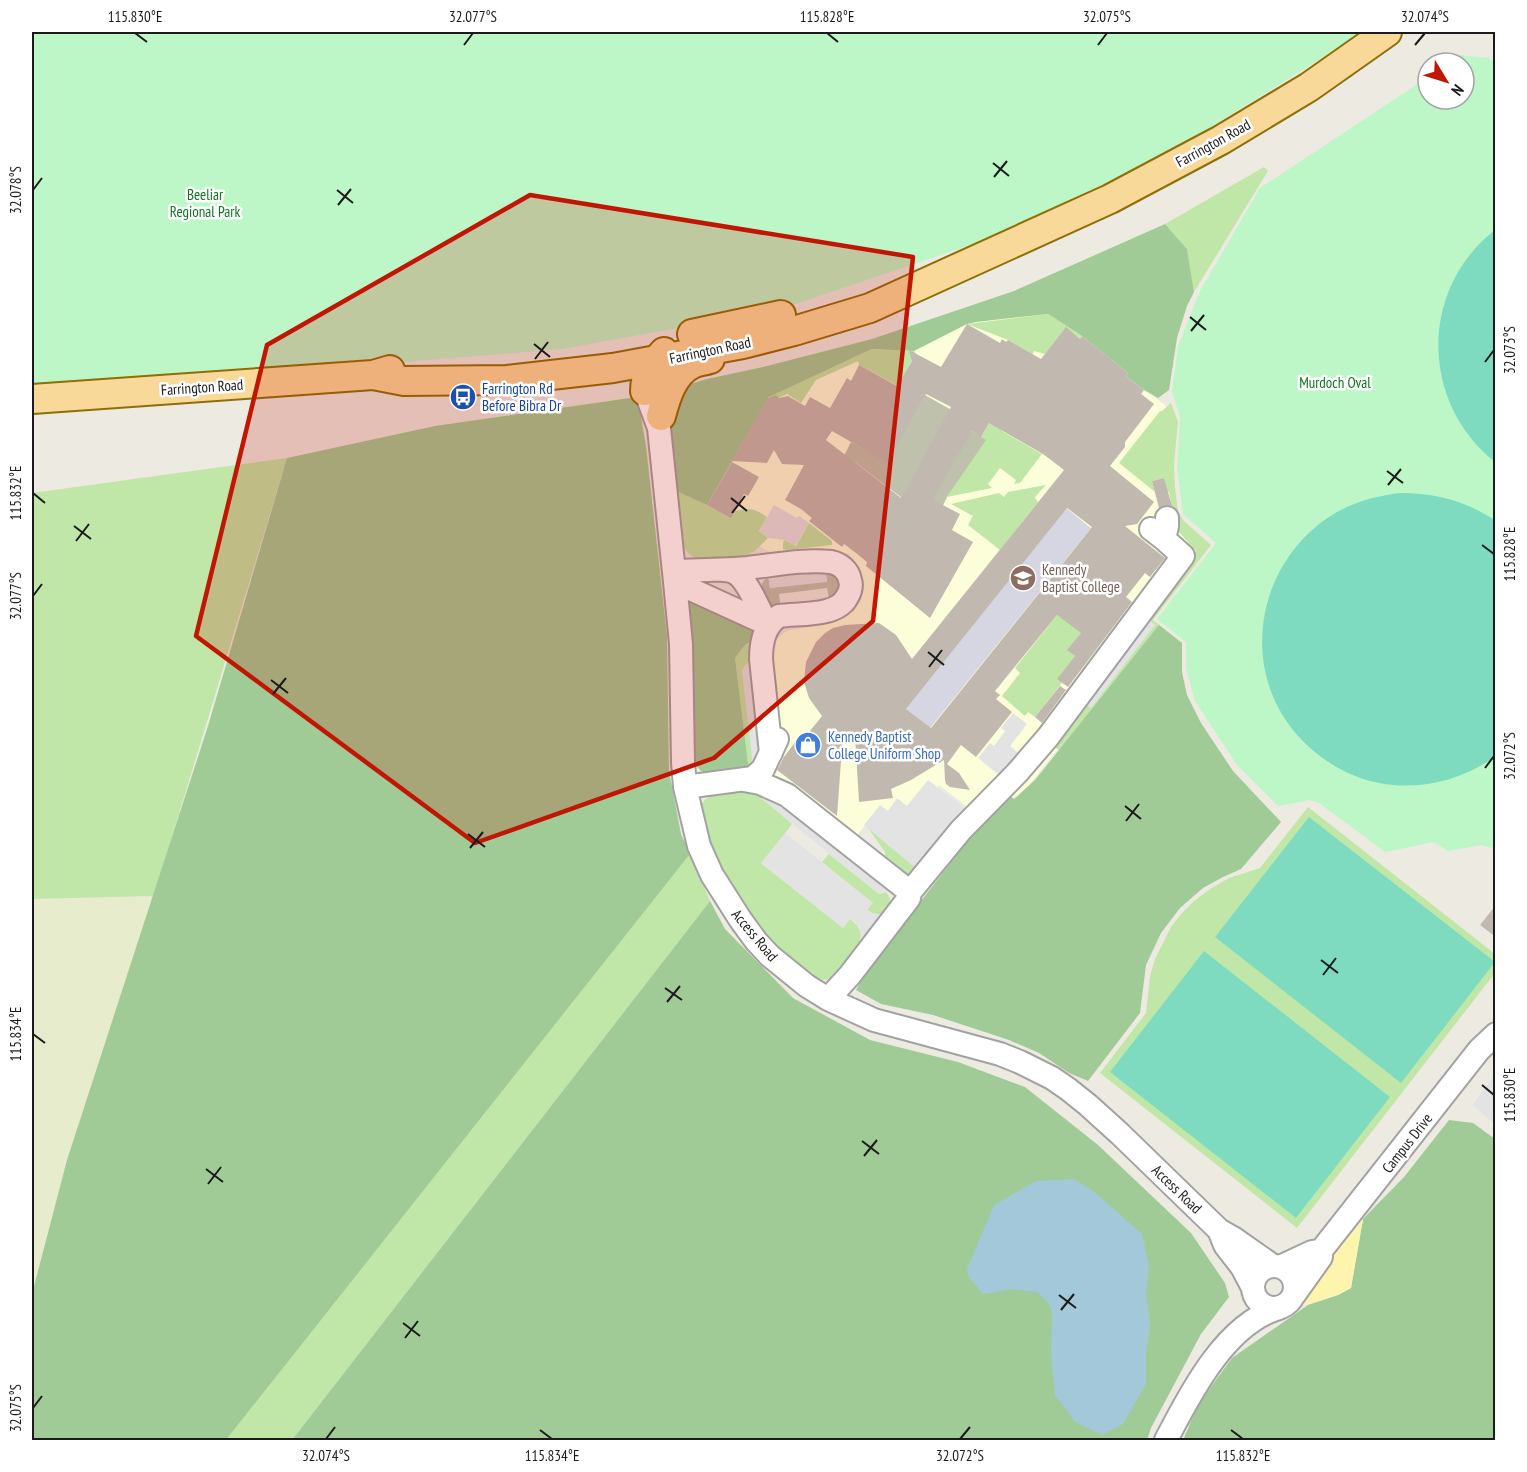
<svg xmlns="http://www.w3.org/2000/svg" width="1527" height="1472" font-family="'PT Sans Narrow',sans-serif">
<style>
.education{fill:#fbfed8}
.construction{fill:#bfc1ad}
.farmland{fill:#e6eccc}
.grass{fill:#c0e7a7}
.forest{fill:#a1cb96}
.sand{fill:#fdf4ae}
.park{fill:#bdf7c7}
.pitch{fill:#7fdbc0}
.parking{fill:#e3e3e3}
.plaza{fill:#d6d5e2}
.water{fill:#a2c8da}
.building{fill:#c1b9b0;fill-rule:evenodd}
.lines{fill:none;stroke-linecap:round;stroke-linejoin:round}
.minor-casing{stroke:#a2a2a2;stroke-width:26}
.major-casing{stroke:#8f6e04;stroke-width:32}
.minor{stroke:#fff;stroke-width:22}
.major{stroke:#f9d999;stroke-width:28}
.marked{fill:#c21605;fill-opacity:0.2;stroke:#c21605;stroke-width:4.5;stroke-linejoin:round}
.ticks{fill:none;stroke:#1b1b1b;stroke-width:2}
.labels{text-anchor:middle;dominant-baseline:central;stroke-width:5;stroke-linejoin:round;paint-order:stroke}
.street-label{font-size:15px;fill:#1b1b1b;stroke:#fff}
.park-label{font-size:15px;fill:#0d7520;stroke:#fff}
.transit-label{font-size:15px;fill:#164399;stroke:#fff;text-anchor:start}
.education-label{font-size:15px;fill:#785e54;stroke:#fff;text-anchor:start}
.shop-label{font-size:15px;fill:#366cbe;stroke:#fff;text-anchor:start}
.neatline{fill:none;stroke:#1b1b1b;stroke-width:2}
.ticks-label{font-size:15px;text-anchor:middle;fill:#1b1b1b}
</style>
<rect width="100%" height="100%" fill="#edeae1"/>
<path class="education" d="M1044 305 1168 408 1177 521 1205 549 1154 619 1156 627 1021 795 974 812 939 785 935 790 908 808 888 813 880 807 846 849 759 780 761 670 774 652 776 640 784 633 789 630 823 625 854 611 862 599 864 586 861 570 849 554 834 549 773 553 760 547 692 509 760 392 863 346Z"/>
<path class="construction" d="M925 395 964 417 960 424 987 440 947 497 935 523 856 463 844 456 851 442 888 462Z
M825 568 834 572 842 587 830 603 827 588 779 594 781 609 768 605 761 592 762 583 768 575 770 588 827 581Z"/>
<path class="farmland" d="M154 896 32 1309V899Z"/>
<path class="grass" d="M1264 167 1268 171 1194 292 1187 249 1165 224Z
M1048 314 1082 336 1080 339 1066 328 1045 354 1034 351 1016 381 1028 398 1002 431 1042 454 1020 483 1014 484 1016 480 1000 468 988 484 992 488 947 497 986 440 981 437 1029 352 1008 340 967 324Z
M872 349 914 351 916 353 898 386 863 367 859 365 858 361 816 380 801 403 787 394 778 398 776 395 774 400 769 397Z
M1171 403 1178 422 1174 464 1175 487 1178 512 1184 521 1211 545 1153 620 1182 643 1059 750 1049 743 1196 551 1176 529 1169 492H1167L1164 478 1152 481 1155 492 1119 463 1160 411H1162Z
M287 458 154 896 32 899V493Z
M1046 485 1035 497 1038 502 1000 550 968 525 973 516 951 504 999 493 1004 497 1008 492Z
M674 490 707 505 731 517 735 511C750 508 754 508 767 517L759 531 768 538 755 551 738 559 701 560 693 557 687 552 682 544Z
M809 523 832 541V545L786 550 783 549V542L785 540 796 546Z
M1116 589 1068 650 1075 656 1062 683 1035 717 1028 712 1025 716 1002 696 1020 673 1015 668 1057 615 1069 623Z
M758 637 754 654 742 670 758 766 701 771 695 764 748 763 735 658 745 645Z
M762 790 773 795H758L792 824 762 864 843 928 850 919C870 935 859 945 847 960 842 967 837 974 831 979 825 980 819 980 813 978 808 975 803 970 798 966 773 947 751 921 735 894 722 873 712 851 705 827 703 819 697 808 704 801 713 790 748 791 762 790Z
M1308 807 1495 954V973L1297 1228 1100 1073 1146 1013 1150 976 1155 959 1171 927 1181 914 1194 901 1210 889 1229 878 1260 868Z
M868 828 919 870 914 876 906 877 886 862 885 852Z
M690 854 710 901 292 1440H226Z
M829 854 879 894 886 892C894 900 889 908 883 915L872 913 867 910 872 903 822 862Z"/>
<path class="forest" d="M1165 224 1187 249 1194 292 1187 306 1177 338 1169 390 1158 398 1144 390 1126 376 1128 373 1082 336 1048 314 976 322 967 324 914 351 872 349 769 397 707 505 674 490 669 415 687 385 707 379 763 367 872 339 1014 291Z
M630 398 636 401 640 411 646 446 667 636 669 771 681 834 690 854 226 1440H32V1294L67 1160 208 726 287 458 435 426Z
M690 597 756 623 758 637 745 645 735 658 749 771 705 773 701 771 693 761 689 609Z
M1159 625 1182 643V672L1187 695 1201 723 1233 771 1281 822 1241 869 1223 877 1203 888 1180 908 1161 933 1146 965 1140 1013 1088 1081 1069 1073 1039 1053 1009 1040 933 1015 881 1004 856 990 870 964 917 906 993 808 1007 793 1014 799 1035 780Z
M710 901 725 929 793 998 870 1040 958 1062 1025 1087 1098 1145 1191 1233 1225 1283 1229 1297 1201 1334 1151 1428 1147 1440H292Z
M1449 1120 1473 1123 1495 1139V1440H1183L1199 1403 1232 1358 1308 1305 1338 1295 1351 1288 1363 1219 1404 1177Z"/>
<path class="sand" d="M1363 1219 1351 1288 1338 1295 1289 1310Z"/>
<path class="park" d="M32 32H1364L1167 154 985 240 778 310 562 349 404 362 182 375 32 387Z
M1460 55 1488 58 1496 63 1495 849 1482 845 1448 851 1434 842 1385 852 1319 803 1310 800 1278 806 1237 765 1195 701 1186 668V642L1157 619 1216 543 1183 514 1177 468 1180 417 1172 392 1178 346 1200 291 1260 188 1428 77V99H1464V63H1449Z"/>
<path class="pitch" d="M1495 230V462C1420 403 1419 289 1495 230Z
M1400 493C1436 493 1466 501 1496 521L1495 757C1461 780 1421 791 1379 783 1348 777 1320 760 1298 736 1238 669 1256 563 1332 515 1353 502 1376 496 1400 493Z
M1309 817 1495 962 1401 1083 1215 937Z
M1204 951 1390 1097 1296 1218 1110 1072Z"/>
<path class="parking" d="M774 505 797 518 799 516 809 523 795 546 785 540 768 538 759 531Z
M825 568 827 582 770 588 768 575Z
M1140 602 1156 614 1150 620 1155 625 1091 708 1070 692Z
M753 656 763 752 753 766 742 670Z
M1013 713 1027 724 1010 746 1022 756 1004 779 978 758 990 743 994 746 1000 738 1005 731 1001 728Z
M928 780 969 811 919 871 864 825 880 805 888 811 897 798 907 806Z
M757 795H773L890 890 879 894Z
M785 833 873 903 867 910 876 915H883L859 944 861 933 860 929 854 922 850 919 843 928 761 863Z
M1495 1075V1124L1472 1105Z"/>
<path class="plaza" d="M1066 508 1091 528 930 728 906 709Z"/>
<path class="water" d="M1074 1179 1093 1191 1142 1234 1149 1267 1146 1294 1150 1324 1146 1354V1384L1123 1424 1102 1435 1075 1422 1055 1395 1051 1353 1052 1313 1049 1303 1037 1292 1013 1289 983 1294 969 1277 967 1269 994 1205 1036 1181Z"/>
<path class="building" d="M967 324 1000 343 1002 339 1006 342 1008 340 1041 359 1066 327 1080 339 1082 336 1128 373 1126 376 1144 390 1141 394 1154 404 1125 442V447L1110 466 1154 502 1137 524 1125 526 1165 558 1150 577 1145 573 1126 597 1132 602 1068 687 1057 679 1075 656 1067 650 1081 633 1057 615 995 691 1000 695 996 699 1012 712 976 757 961 745 947 764 959 773 970 790 950 787 946 784 945 780 944 760 911 780 891 789 893 798 859 802 855 735 843 734 837 816 777 770 784 757 802 733 806 736 822 716 809 698 804 682 806 662 816 642 825 633 833 628 845 625 879 623 896 635 912 659 1064 470 1043 454 989 423 981 437 972 431 933 500 960 514 952 530 973 542 930 618 866 566 867 562 856 553 844 544 842 547 809 521 812 518 801 509 785 500 804 465 782 464 774 450 767 463 732 461 768 398 776 395 779 398 788 396 805 406 810 397 830 408 847 378 851 381 859 365 897 386 912 361 909 350 941 367ZM926 394 951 407 901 498 826 440 832 431 888 463ZM1067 508 1092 527 931 728 906 709Z
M732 462 759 477 748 496 744 494 731 518 707 505Z
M1164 478 1172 506 1166 505 1159 508 1152 481Z
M1060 686 1066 690 1042 723 1035 717Z
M1496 905V937L1480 925Z"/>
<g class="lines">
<defs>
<path id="minor" d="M649 401 659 428 675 582 681 644 683 762 685 787 699 846 712 875 740 919 756 941 770 956 807 986 828 999 874 1020 1000 1054 1020 1062 1052 1078 1068 1089 1088 1105 1120 1134 1219 1230 1233 1238 1273 1266
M1151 529 1164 539 1167 526V518
M723 570C728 570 733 571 737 574 747 581 764 616 766 627
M674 571C699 570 723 570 748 568 774 565 805 559 831 562 840 564 848 570 850 580 852 586 850 592 847 597 837 617 799 613 779 616 764 625 761 643 761 659L771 753
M675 582 769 625
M744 780 760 783 787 795 910 892 909 898 850 975 828 999
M685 787 753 778 763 769 777 739
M910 892 961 830 1017 773 1048 737 1183 556 1164 539
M1221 1235 1225 1245 1242 1267 1253 1288
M1320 1252 1479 1050 1496 1034
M1253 1287a21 21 0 1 1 42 0a21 21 0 1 1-42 0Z
M1280 1267 1312 1252 1318 1251 1321 1254V1257L1294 1295
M1166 1440C1190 1394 1225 1324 1279 1308"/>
<path id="major" d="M692 334 781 315
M373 375 404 381 507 380 613 368 743 344 794 331 870 308 1110 199 1221 140 1309 87 1387 32
M645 391C645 374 653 364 664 352
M32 399 373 375 390 370
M661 416C666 397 673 373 692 364 698 361 704 361 710 359"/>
</defs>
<use href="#minor" class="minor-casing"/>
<use href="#major" class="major-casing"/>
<use href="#minor" class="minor"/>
<use href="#major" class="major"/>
</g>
<path class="marked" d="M530 195 913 257 873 621 714 758 475 843 196 636 267 345Z"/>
<path class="ticks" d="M135 33 147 42M827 33 838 42M464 45 473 33M1098 45 1107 33M1415 45 1425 33M993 163 1009 176M994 177 1007 161M33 190 42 178M337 190 353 203M338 205 351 189M1190 317 1206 330M1191 331 1204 315M534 344 550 357M535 359 548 342M1485 362 1494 350M1387 471 1403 483M1388 485 1401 469M33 493 45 503M731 498 747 511M732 513 745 496M74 526 91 539M76 541 89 524M1482 545 1494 554M33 596 42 584M928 652 944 665M929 667 942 650M271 680 288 693M273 694 286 678M1485 768 1494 756M1125 806 1141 819M1126 821 1139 804M468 834 485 847M470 848 483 832M1321 960 1338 973M1323 975 1336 958M665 988 682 1000M667 1002 680 986M33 1034 45 1043M1482 1085 1494 1095M862 1141 879 1154M864 1156 877 1140M206 1169 223 1182M208 1184 221 1167M1059 1295 1076 1308M1061 1310 1074 1294M403 1323 420 1336M405 1338 418 1321M33 1408 42 1396M540 1430 552 1439M1231 1430 1243 1439M326 1439 335 1427M960 1439 970 1427"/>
<defs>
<symbol id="bus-disc" viewBox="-11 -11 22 22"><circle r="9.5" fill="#1a4fb4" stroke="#fff"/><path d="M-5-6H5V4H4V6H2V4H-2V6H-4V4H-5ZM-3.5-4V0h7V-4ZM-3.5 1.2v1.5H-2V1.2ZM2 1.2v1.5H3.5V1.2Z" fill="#fff"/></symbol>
<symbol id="school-disc" viewBox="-11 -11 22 22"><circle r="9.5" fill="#8d6e63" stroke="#fff"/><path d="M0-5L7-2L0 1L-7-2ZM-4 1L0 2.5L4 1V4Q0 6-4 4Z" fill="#fff"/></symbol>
<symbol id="shop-disc" viewBox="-11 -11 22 22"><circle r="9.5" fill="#3f7fe0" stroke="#fff"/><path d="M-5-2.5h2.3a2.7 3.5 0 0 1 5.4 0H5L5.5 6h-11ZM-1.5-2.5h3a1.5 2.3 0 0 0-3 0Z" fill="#fff"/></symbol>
</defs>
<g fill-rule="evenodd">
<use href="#bus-disc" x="448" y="382" width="30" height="30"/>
<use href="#school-disc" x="1008" y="563" width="30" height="30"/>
<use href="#shop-disc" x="793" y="730" width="30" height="30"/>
</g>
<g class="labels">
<g class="street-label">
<text transform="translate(1213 143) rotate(-29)">Farrington Road</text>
<text transform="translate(710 350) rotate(-12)">Farrington Road</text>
<text transform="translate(202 387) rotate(-4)">Farrington Road</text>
<text transform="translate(755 935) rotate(50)">Access Road</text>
<text transform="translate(1407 1143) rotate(-52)">Campus Drive</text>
<text transform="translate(1177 1189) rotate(44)">Access Road</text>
</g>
<g class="park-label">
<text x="205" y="194">Beeliar<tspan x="205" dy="17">Regional Park</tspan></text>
<text x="1335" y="382">Murdoch Oval</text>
</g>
<g class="transit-label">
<text x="482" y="388">Farrington Rd<tspan x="482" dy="17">Before Bibra Dr</tspan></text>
</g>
<g class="education-label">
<text x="1042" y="569">Kennedy<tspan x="1042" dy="17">Baptist College</tspan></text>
</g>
<g class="shop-label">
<text x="828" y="736">Kennedy Baptist<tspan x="828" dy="17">College Uniform Shop</tspan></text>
</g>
</g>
<rect width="1527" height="1472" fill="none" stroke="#ffffff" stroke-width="66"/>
<g transform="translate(1446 81) rotate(128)"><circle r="28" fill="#ffffff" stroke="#a4a4a4" stroke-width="1.5"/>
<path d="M0-4.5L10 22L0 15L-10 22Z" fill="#c21605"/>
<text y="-9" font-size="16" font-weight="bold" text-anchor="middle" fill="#1b1b1b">N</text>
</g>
<rect x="33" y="33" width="1461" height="1406" class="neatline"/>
<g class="ticks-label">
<text x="135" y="22">115.830°E</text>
<text x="473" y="22">32.077°S</text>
<text x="827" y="22">115.828°E</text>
<text x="1107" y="22">32.075°S</text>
<text x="1425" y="22">32.074°S</text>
<text transform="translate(16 190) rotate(-90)" y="5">32.078°S</text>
<text transform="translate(1510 350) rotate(-90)" y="5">32.073°S</text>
<text transform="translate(16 493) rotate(-90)" y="5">115.832°E</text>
<text transform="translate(1510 554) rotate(-90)" y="5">115.828°E</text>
<text transform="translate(16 596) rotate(-90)" y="5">32.077°S</text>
<text transform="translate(1510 756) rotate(-90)" y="5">32.072°S</text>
<text transform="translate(16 1034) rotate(-90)" y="5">115.834°E</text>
<text transform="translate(1510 1095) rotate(-90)" y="5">115.830°E</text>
<text transform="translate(16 1408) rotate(-90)" y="5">32.075°S</text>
<text x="326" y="1461">32.074°S</text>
<text x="552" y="1461">115.834°E</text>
<text x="960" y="1461">32.072°S</text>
<text x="1243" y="1461">115.832°E</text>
</g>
</svg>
